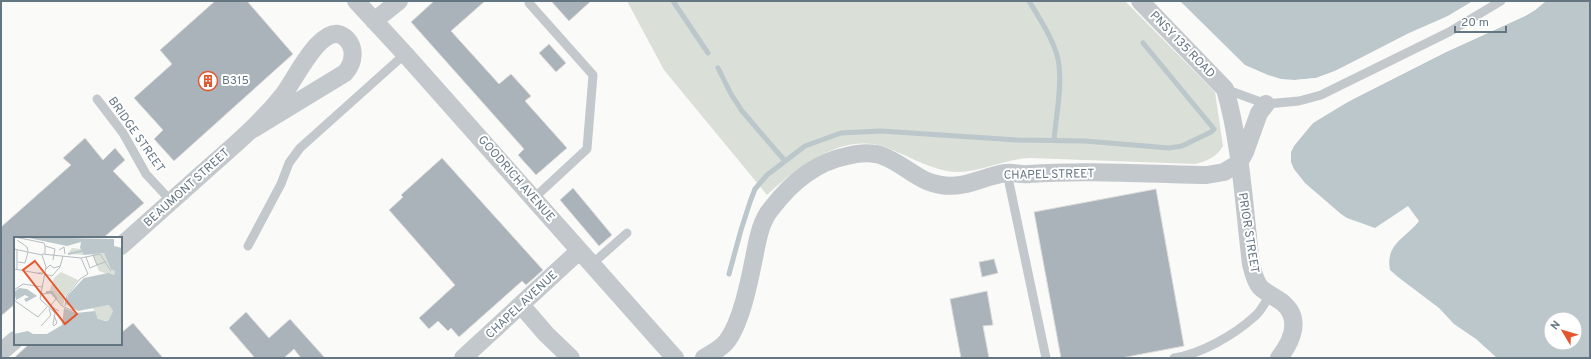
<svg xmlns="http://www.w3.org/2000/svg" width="1591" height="359" font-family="Overpass,sans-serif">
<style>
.green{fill:#dadfd7}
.water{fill:#bbc7cb;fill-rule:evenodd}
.pier{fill:#fafaf8}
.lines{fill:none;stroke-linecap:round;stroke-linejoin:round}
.stream{stroke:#bbc7cb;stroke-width:5}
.building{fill:#aab3b9;stroke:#dcdcda}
.lane{stroke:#c3c8cc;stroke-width:9}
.street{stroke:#c3c8cc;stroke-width:18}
.labels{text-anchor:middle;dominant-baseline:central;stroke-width:4;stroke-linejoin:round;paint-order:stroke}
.street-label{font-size:12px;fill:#657683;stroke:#fff}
.poi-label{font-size:12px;fill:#657683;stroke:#fff;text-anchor:start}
.inset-river{fill:none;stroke:#bbc7cb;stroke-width:2}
.inset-road{fill:none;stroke:#b5bdc2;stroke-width:1}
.view{fill:#e4572e;fill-opacity:0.15;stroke:#e4572e;stroke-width:2}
.inset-edge{fill:none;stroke:#657683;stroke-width:2}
</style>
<rect width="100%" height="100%" fill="#fafaf8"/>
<path class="green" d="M627 1H1125L1215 92 1223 146C1217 157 1207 161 1195 164L1030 158C1002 159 975 176 947 171 925 167 905 154 885 147 842 132 796 168 767 195L664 70Z"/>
<path class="water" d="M1180 1H1473L1448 16 1335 71 1316 78 1295 80 1281 79 1268 75 1245 65Z
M1546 1H1590V358H1497L1476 339 1454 324 1439 308 1398 277 1390 270C1385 244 1406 238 1419 221L1408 206 1375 228 1347 218 1341 214 1305 183 1294 169 1291 162V152L1294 146 1313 123 1336 108 1446 52 1525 16 1535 10ZM1551 319H1575V343H1551Z"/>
<path class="pier" d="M1473 1H1475L1449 18 1410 35 1336 73 1316 80 1295 82V80L1316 78 1335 71 1409 33 1448 16Z
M1543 1H1546L1535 10 1525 16 1446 52 1356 97 1313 123 1308 128 1307 126 1312 121 1355 96 1445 50 1524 14Z"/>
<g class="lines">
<path class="stream" d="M673 1 708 53
M1029 1C1040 19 1057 45 1059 65 1062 89 1056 116 1054 140
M718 68 731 94 742 111 785 161
M729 274 741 230 750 202 755 189 767 175 805 146 841 133 881 131 1017 140 1085 141 1169 148 1182 146 1211 132 1214 129 1143 43"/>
</g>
<path class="building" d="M215 1H247L293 54 174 161 154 139 163 130 134 98 172 64 160 50Z
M434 1H485L451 31 499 84 511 74 531 96 525 101 567 148 536 175 518 155 524 149 411 22Z
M551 1H591L569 21Z
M549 44 566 63 556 72 539 53Z
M85 138 103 160 115 148 125 160 113 171 144 203 103 238H15V304L1 316V227L71 165 63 158Z
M442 158 543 270 526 285 522 281 459 337 451 328 448 331 438 321 429 329 419 318 455 285 389 210 403 197 401 195Z
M573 188 612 235 599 246 560 200Z
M1156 189 1184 346 1121 358H1061L1034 212Z
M994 259 998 273 982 277 979 262Z
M987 291 993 325 983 326 989 358H961L950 299Z
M246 312 269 338 290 319 325 358H301L294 349 284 358H255L229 328Z
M133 323 163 358H14L29 344H121V333Z"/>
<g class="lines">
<path class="lane" d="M529 3 593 75 587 149 533 199
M1225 89 1266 104 1299 101 1321 95 1449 32 1501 1
M97 99 123 133 146 174 171 201
M1007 173 1046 358
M248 246 281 184 289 163 300 148 405 54
M592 264 627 233
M1174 358C1201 354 1234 335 1254 317 1261 312 1265 302 1270 295"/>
<path class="street" d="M356 1 405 54 675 358
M1140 1 1225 89C1241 144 1244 207 1251 264 1253 272 1255 281 1260 287 1267 294 1276 297 1283 303 1302 319 1292 341 1279 358
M374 21 399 1
M121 246C149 221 177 196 205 171 232 147 260 124 283 95 294 82 321 22 343 36 356 45 355 62 345 73L253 129
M521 305 546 334 571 358
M1 352 15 340
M463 358 579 251
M704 358C712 353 722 348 727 341 742 321 750 278 755 253 758 238 761 221 771 209 790 184 816 162 847 156 859 153 874 152 885 157 905 165 919 182 941 185 965 189 984 176 1006 173 1014 172 1021 175 1029 174 1087 170 1148 174 1207 175L1224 172 1239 163 1245 152 1259 113 1266 104"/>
</g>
<defs>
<symbol id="building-ring" viewBox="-11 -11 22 22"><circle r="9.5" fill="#fff" stroke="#e4572e" stroke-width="1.5"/><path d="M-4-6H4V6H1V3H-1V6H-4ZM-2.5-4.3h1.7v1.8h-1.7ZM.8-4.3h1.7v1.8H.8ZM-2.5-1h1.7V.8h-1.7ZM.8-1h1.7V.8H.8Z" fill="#e4572e"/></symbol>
</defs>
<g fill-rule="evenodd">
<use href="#building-ring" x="197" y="70" width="22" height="22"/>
</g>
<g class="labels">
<g class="street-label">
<text transform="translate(1182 45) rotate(46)">PNSY 135 ROAD</text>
<text transform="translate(136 135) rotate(55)">BRIDGE STREET</text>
<text transform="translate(1049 175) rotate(-1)">CHAPEL STREET</text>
<text transform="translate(516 179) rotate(49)">GOODRICH AVENUE</text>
<text transform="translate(187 188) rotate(-42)">BEAUMONT STREET</text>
<text transform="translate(1248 233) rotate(81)">PRIOR STREET</text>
<text transform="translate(522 305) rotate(-43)">CHAPEL AVENUE</text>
</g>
<g class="poi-label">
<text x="222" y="81">B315</text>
</g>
</g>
<g transform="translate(14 237)">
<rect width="108" height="108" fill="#fafaf8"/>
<path d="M58 11 66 12 71 18 54 17ZM90 16 98 32 101 34 99 39 85 34 78 17ZM47 35 64 43 51 59 49 69 35 55 40 41ZM95 68 99 74 94 84 85 83 79 71Z" fill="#dadfd7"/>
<path d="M10 0 100 2V9L108 11V108H0V97L14 94 19 97H33L48 88 50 71 62 76 81 74 84 82 91 84H94L99 74 95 68 64 74 52 67 54 58 70 41 94 36 100 38 101 34 97 32 90 16 70 18 66 11 67 5 53 9ZM5 51 13 52 23 59 12 65 10 62 15 60 11 58 2 63 0 55Z" fill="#bbc7cb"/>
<path class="inset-river" d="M54 17 68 14M32 55H38L43 62M95 108 108 107"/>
<path class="inset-road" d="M1 0 30 6 31 9M3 3 13 10 14 14M0 12 28 18 32 30 26 62 41 76M45 13 50 10 51 17M28 17 67 21 86 17 97 34M31 17V9L41 12 39 23M79 18 83 28 91 25M72 20 76 31 83 28M4 25 11 26 14 15M0 32 28 37 29 36H24M3 32V13M32 32 36 28 40 31 46 29M30 37 38 39 46 30 49 19M0 53 9 47 28 50M27 57 37 56 48 69 62 75M42 62 36 69 45 74M0 63 24 80 33 70M51 69 53 58 66 42 74 37 67 21M40 78 43 86 40 89 39 87 41 76M27 89 37 78 35 72"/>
<path class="view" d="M21 24 63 77 51 87 9 33Z"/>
<rect width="108" height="108" class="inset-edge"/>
</g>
<rect width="1591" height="359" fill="none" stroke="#657683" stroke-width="4"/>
<g transform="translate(1563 331) rotate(308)"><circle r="19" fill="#ffffff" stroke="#c1c8cd"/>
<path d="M0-3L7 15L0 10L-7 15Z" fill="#e4572e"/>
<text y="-6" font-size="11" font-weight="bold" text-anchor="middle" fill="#657683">N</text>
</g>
<path d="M1455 26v6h51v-6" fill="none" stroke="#657683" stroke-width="2"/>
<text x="1461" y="26" font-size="12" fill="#657683" stroke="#ffffff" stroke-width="3" paint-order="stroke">20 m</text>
</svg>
